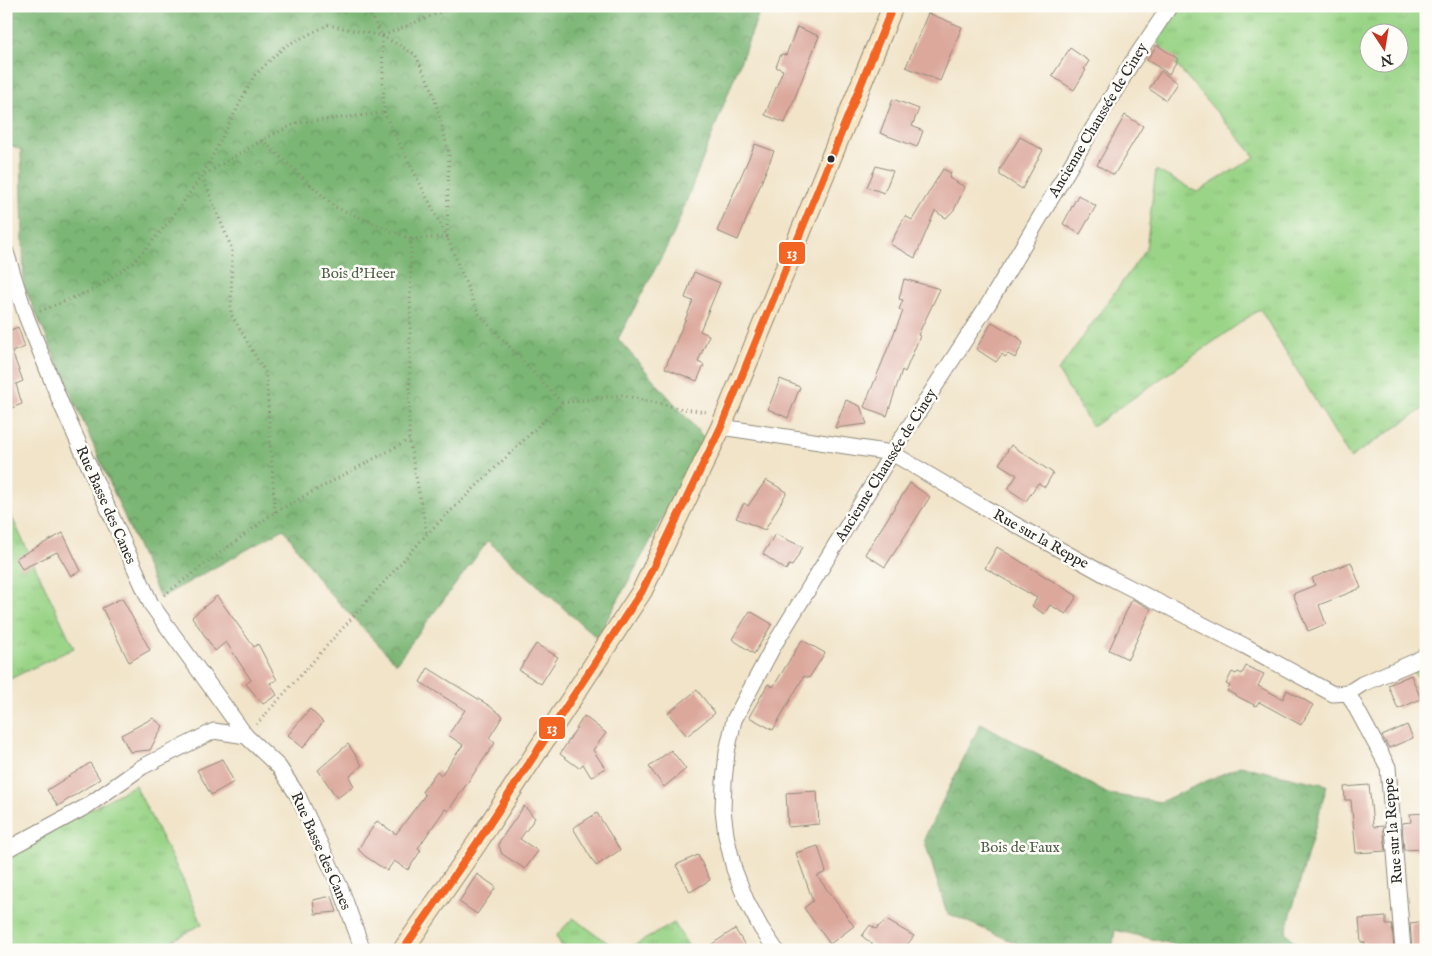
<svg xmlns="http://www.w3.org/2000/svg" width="1432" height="956" font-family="'IM FELL English',serif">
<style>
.grass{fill:url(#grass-tufts);stroke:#628059;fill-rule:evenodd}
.forest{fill:url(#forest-crowns);stroke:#537050}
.building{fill:#dca89c}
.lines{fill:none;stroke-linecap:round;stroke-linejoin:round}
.minor-casing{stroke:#8e887a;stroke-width:17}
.secondary-casing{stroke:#8e887a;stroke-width:22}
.path{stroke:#8e887a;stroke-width:3;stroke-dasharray:1 4;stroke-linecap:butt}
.minor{stroke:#fff;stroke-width:15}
.secondary{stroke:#f9e7c3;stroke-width:20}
.bus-1-casing{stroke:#fdfcf7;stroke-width:11}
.bus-1{stroke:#f26522;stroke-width:8}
.bus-dot{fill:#2b2b2b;stroke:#fdfcf7;stroke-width:2}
.labels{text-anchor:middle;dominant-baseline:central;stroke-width:5;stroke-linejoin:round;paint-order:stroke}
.street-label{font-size:15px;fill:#2b2b2b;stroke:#fdfcf7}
.park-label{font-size:15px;fill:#4c5e47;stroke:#fdfcf7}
.line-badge{stroke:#fdfcf7;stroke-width:2}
.badge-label{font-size:14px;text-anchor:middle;font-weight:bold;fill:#fff}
</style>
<defs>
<pattern id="grass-tufts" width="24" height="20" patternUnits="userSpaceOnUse" patternTransform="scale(1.25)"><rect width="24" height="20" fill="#9ad487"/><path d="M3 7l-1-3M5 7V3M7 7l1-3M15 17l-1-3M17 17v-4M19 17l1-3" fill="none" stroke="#85b675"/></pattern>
<pattern id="forest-crowns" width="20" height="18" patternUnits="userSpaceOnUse" patternTransform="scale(1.25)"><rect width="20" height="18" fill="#7bb674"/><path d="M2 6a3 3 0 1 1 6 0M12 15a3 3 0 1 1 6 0" fill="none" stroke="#65945f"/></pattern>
</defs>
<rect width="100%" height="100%" fill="#fdfcf7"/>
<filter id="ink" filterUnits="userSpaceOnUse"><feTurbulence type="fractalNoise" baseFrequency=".02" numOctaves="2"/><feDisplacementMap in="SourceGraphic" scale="10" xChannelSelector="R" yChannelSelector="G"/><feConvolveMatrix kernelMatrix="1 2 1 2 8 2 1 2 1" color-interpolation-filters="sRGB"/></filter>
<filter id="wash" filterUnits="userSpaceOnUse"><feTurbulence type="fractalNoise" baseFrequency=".0096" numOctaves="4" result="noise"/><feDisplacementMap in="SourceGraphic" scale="20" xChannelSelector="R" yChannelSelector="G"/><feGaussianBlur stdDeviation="1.12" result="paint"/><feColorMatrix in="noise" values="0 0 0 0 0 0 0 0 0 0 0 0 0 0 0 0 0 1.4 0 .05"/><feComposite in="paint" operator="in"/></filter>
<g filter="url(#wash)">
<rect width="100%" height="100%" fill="#f1e4c9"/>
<path class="grass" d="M1177 6H1426V407L1350 458 1260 309 1092 427 1058 371 1146 249 1156 170 1197 192 1255 157 1156 41ZM1370 32H1400V62H1370Z
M6 505 74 648 6 681Z
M1426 667V686L1412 672Z
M135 785 183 880 202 924 156 950H6V855Z
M573 918 618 950H564L556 936Z
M674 923 691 950H626Z"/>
<path class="forest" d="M6 6H762L674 233 618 339 706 440 597 638 488 541 396 663 323 586 284 529 160 598 24 286 21 150 6 143Z
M981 723 1108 794 1160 802 1240 766 1327 785 1286 932 1301 950H1197L1115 930 1112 950H1032L947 913 924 839Z"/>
<g id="blocks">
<path class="building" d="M928 13 962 27 940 81 906 67Z
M797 27 819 36 785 123 765 115 783 70 776 67 781 54 786 55Z
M1157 45 1178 59 1169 74 1147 60Z
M1070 48 1089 61 1084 69 1086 70 1074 90 1052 76Z
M1161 71 1177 83 1166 100 1149 89Z
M893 99 919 109 912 126 923 131 917 147 880 133Z
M1125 115 1143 126 1114 175 1097 165Z
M1020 137 1043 150 1022 189 1000 175V169Z
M755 144 774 151 738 240 717 231Z
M876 166 893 171 884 193 867 187Z
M943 169 951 173 949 178 965 187 954 210 946 218 935 211 915 258 890 244 905 216 912 220Z
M1078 195 1096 206 1080 234 1063 224Z
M694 272 720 283 700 331 709 335 698 362 704 365 697 381 665 368 693 301 685 298Z
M904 279 940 289 918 335 920 336 905 372 902 370 887 416 864 407 903 311 899 309 903 300 899 299Z
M992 322 1019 338 1023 343 1015 358 1008 354 1005 357 1002 354 996 362 976 349Z
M18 327 25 347 12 352 23 381 16 384 22 404 6 410V332Z
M780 379 800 387 788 418 768 409Z
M846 400 860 406 867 424 835 428Z
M1011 445 1053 473 1045 487 1038 483 1026 501 1008 489 1017 475 999 464Z
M766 480 787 492 765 530 736 518 744 503 748 506Z
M910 483 930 497 885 567 865 554Z
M63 533 81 571 71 576 57 552 22 569 16 558Z
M775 534 803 547 792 566 789 565 786 570 763 554Z
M997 547 1077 596 1066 614 1050 605 1044 614 1032 606 1037 598 985 568Z
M1351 562 1361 588 1319 605 1326 624 1308 631 1293 594 1315 585 1312 578Z
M217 596 254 647 258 644 277 680 270 683 277 695 263 704 246 684 251 680 226 642 215 651 192 617Z
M122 598 150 650 129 662 102 608Z
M1132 599 1151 609 1128 659 1109 650Z
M750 611 772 624 754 654 732 639Z
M802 640 825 653 809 678 804 676 773 730 749 717 768 684 773 687Z
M536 644 558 657 541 684 519 670Z
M1246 666 1264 674 1258 686 1283 699 1287 690 1313 705 1301 725 1259 702 1256 706 1227 691 1230 686 1226 684 1232 672 1236 674 1238 672 1242 674Z
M428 668 488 705 503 716 489 738 495 743 448 811 445 809 418 848 421 850 408 870 394 861 387 871 365 856 358 849 377 821 396 834 425 795 422 792 437 771 441 775 463 745 448 735 465 710 420 682Z
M1411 675 1421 699 1398 709 1388 685Z
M697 690 715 713 687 736 668 713Z
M310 709 323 722 303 748 288 735Z
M584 716 606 733 593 750 605 768 591 777 583 764 579 768 560 754Z
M153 718 163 726 150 750 130 752 121 735Z
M1407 725 1413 738 1389 748 1382 736Z
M348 744 362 765 349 777 354 786 337 798 318 770Z
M671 750 686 769 664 787 649 767Z
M222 759 234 782 211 795 197 770Z
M90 763 100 779 58 806 47 790Z
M1369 785 1373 825 1374 827 1383 826 1386 851 1356 853 1351 800H1345L1344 787Z
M817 791 819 824 788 827 786 793Z
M524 806 535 818 520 839 538 851 525 869 502 854 499 846V842Z
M597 813 620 850 596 866 573 828Z
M1426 813V849L1404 850 1402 823 1411 822 1410 814Z
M818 846 826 872 817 876 854 926 830 944 804 908 813 901 796 853Z
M698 855 710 880 690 892 676 865Z
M477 874 496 887 477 914 459 902Z
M332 896 337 912 315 914 313 900Z
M1386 917V925H1392L1394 950H1365V943L1361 942 1359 919Z
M886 920 914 936 903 950H880L862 936 870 925 876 929Z
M1419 922 1421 931 1426 930V946H1424V950H1412L1410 923Z
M735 929 748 950H703Z"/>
</g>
</g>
<g filter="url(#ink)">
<use href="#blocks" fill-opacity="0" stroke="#8e887a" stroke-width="1"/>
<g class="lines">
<defs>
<path id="minor" d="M6 252 26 316 62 406 151 604 246 736
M721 427 892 453 980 505 1111 578 1245 646 1333 694 1348 693 1362 684 1416 661 1426 655
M1348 693 1388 767 1403 950
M6 850 87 806 142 767 214 731 246 736 279 767 298 796 341 889 361 945 365 950
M776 950 761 928 746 900 734 869 726 835 723 810 724 782 727 752 734 720 774 645 892 453 989 303 1131 64 1170 6"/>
<path id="secondary" d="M403 950 477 843 642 591 721 427 893 6"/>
</defs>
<use href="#minor" class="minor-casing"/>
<use href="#secondary" class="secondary-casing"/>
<path class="path" d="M366 6 382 36 456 6
M382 37 384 113 447 237 411 239 409 440 427 534
M262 140 335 207 411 239
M40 311 93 290 134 262 169 222 202 176 254 76 285 46 328 25 382 36 415 54 432 89 449 153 447 237 478 313 562 403 427 534 256 725
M562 403 622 395 683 409 707 412
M275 512 266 374 231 314 232 249 202 176 262 140 297 123 383 113
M164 595 275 512 409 440"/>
<use href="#minor" class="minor"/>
<use href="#secondary" class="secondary"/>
<defs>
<path id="bus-1" d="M403 950 477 843 642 591 721 427 893 6"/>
</defs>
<use href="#bus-1" class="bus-1-casing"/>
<use href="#bus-1" class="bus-1"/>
</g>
</g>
<circle class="bus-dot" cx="831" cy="159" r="4.5"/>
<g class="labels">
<g class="street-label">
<text transform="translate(1098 120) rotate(-59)">Ancienne Chaussée de Ciney</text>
<text transform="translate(886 465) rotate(-58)">Ancienne Chaussée de Ciney</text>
<text transform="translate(106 505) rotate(66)">Rue Basse des Canes</text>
<text transform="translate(1041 539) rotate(29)">Rue sur la Reppe</text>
<text transform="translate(1393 831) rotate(-95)">Rue sur la Reppe</text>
<text transform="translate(321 851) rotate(66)">Rue Basse des Canes</text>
</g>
<g class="park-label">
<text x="358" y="273">Bois d'Heer</text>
<text x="1020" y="847">Bois de Faux</text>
</g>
</g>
<g class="line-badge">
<rect x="778" y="241" width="28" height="24" rx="5" fill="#f26522"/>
<rect x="538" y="716" width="28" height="24" rx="5" fill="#f26522"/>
</g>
<g class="badge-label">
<text x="792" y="258">13</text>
<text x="552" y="733">13</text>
</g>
<rect width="1432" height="956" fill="none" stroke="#fdfcf7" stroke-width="25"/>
<g transform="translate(1384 48) rotate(168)"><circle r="24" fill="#fdfcf7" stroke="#a9a8a5"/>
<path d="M0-4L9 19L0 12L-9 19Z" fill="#c8321e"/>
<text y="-8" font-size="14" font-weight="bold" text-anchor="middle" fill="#2b2b2b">N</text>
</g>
</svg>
